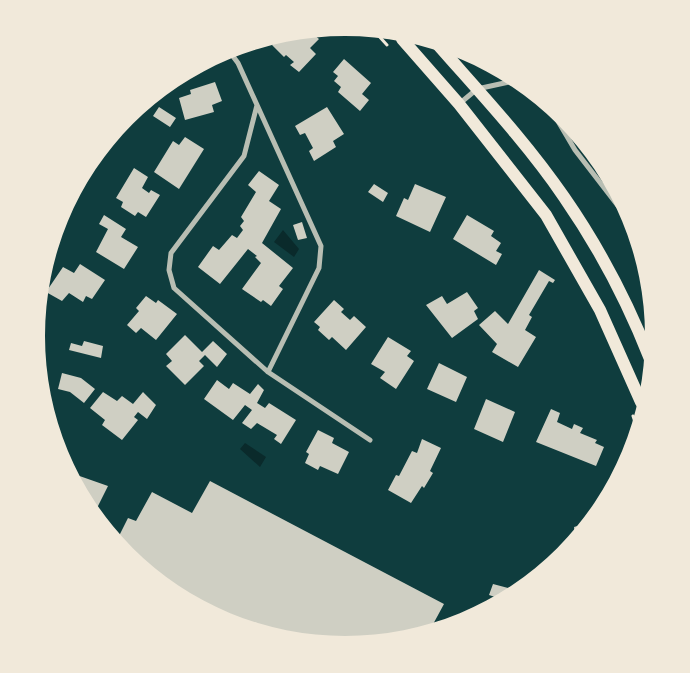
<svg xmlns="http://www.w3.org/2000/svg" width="690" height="673" font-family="Jost,sans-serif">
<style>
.water{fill:#0a2a2b}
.building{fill:#cfcfc3}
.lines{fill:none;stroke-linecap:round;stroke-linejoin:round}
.path{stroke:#f1e9da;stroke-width:3}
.minor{stroke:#b8beb3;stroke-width:5}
.primary{stroke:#f1e9da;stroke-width:12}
</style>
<rect width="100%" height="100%" fill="#0f3d3e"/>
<path class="water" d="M283 230 299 249 294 257 274 242Z
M245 443 266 457 260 467 240 449Z"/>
<path class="building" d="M313 34 319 39 310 48 316 54 299 72 290 65 294 62 286 55 284 57 272 45 276 41Z
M344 59 371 83 362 94 369 100 360 111 338 92 341 87 334 81 338 76 333 72Z
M215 82 222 101 212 105 214 112 185 120 179 98 191 94 190 90Z
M159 107 176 118 170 127 153 116Z
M327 107 344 134 333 141 336 147 314 161 309 151 313 148 305 133 300 135 295 126Z
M185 137 204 149 179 189 154 172 173 141 179 145Z
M134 168 148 177 142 188 149 193 151 190 160 195 146 217 138 212 135 216 121 207 123 202 116 198Z
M259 171 279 185 269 201 281 209 262 243 293 268 279 286 283 289 271 306 263 300 261 302 242 289 261 263 255 257 257 256 248 249 220 284 198 267 213 246 219 250 232 235 237 238 243 230 240 226 244 221 241 217 256 192 248 185Z
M374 184 388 193 383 202 368 192Z
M415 184 446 197 430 232 396 216 404 198 408 200Z
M104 215 126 229 121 237 138 247 124 269 96 252 108 229 99 224Z
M467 215 494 231 491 236 501 243 496 251 502 254 496 265 453 239Z
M302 222 307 238 298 240 293 225Z
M80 264 105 280 92 299 86 296 83 302 69 293 62 301 46 292 63 267 74 273Z
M539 270 555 280 553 283 549 281 529 315 532 317 525 330 536 337 518 367 492 352 497 344 479 325 495 311 508 324Z
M467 292 478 308 474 311 478 319 452 338 426 305 442 296 447 304Z
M146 296 156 303 158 300 177 314 156 340 141 328 136 333 127 325 139 311 136 308Z
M334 300 344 309 341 312 350 320 354 316 366 327 346 350 332 337 329 340 318 330 320 327 314 322Z
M185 335 202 352 213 341 227 354 217 367 205 355 199 361 204 366 185 385 166 366 172 361 166 354Z
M388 337 411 351 407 356 414 361 396 389 380 378 385 372 371 364Z
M84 341 103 346 101 358 69 350 71 343 82 346Z
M439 363 467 377 456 402 427 389Z
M62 373 81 378 95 389 84 403 70 392 58 389Z
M217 380 229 389 233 383 250 394 258 384 264 390 257 403 265 408 269 403 296 420 281 444 274 439 277 435 257 423 251 429 242 423 252 410 245 405 233 420 204 399Z
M103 392 117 401 122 396 133 404 143 392 156 405 147 419 138 412 134 417 138 420 122 440 102 425 105 420 90 408Z
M486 399 515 412 503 442 474 429Z
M551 409 560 413 557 422 572 429 574 424 583 428 580 433 597 440 595 443 604 447 596 466 536 442Z
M318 430 334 438 332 443 349 452 338 474 320 466 318 470 305 463 309 454 306 452Z
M422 439 441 448 430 471 433 473 424 488 422 486 411 503 388 490 396 475 399 476 412 451 417 453Z
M71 473 108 486 96 510 91 501Z
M210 481 444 604 431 628 345 645 226 622 126 555 117 540 128 518 136 521 152 492 192 513Z
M584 524 575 538 574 527Z
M493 584 512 589 494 601 495 597 489 595Z"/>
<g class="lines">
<path class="path" d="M377 34 387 45
M633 416 636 425"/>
<path class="minor" d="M229 51 238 63 321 246 319 268 268 372
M459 104 477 89 509 82
M257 105 244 156 171 253 169 270 174 288 268 372 370 440
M552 111 575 150 632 224"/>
<path class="primary" d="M402 39 459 104 546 215 600 310 641 402
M439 46C482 95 527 143 564 197 598 246 628 303 650 359"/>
</g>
<path d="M0 0H690V673H0ZM45 336a300 300 0 1 1 600 0a300 300 0 1 1-600 0Z" fill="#f1e9da" fill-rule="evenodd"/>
</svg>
